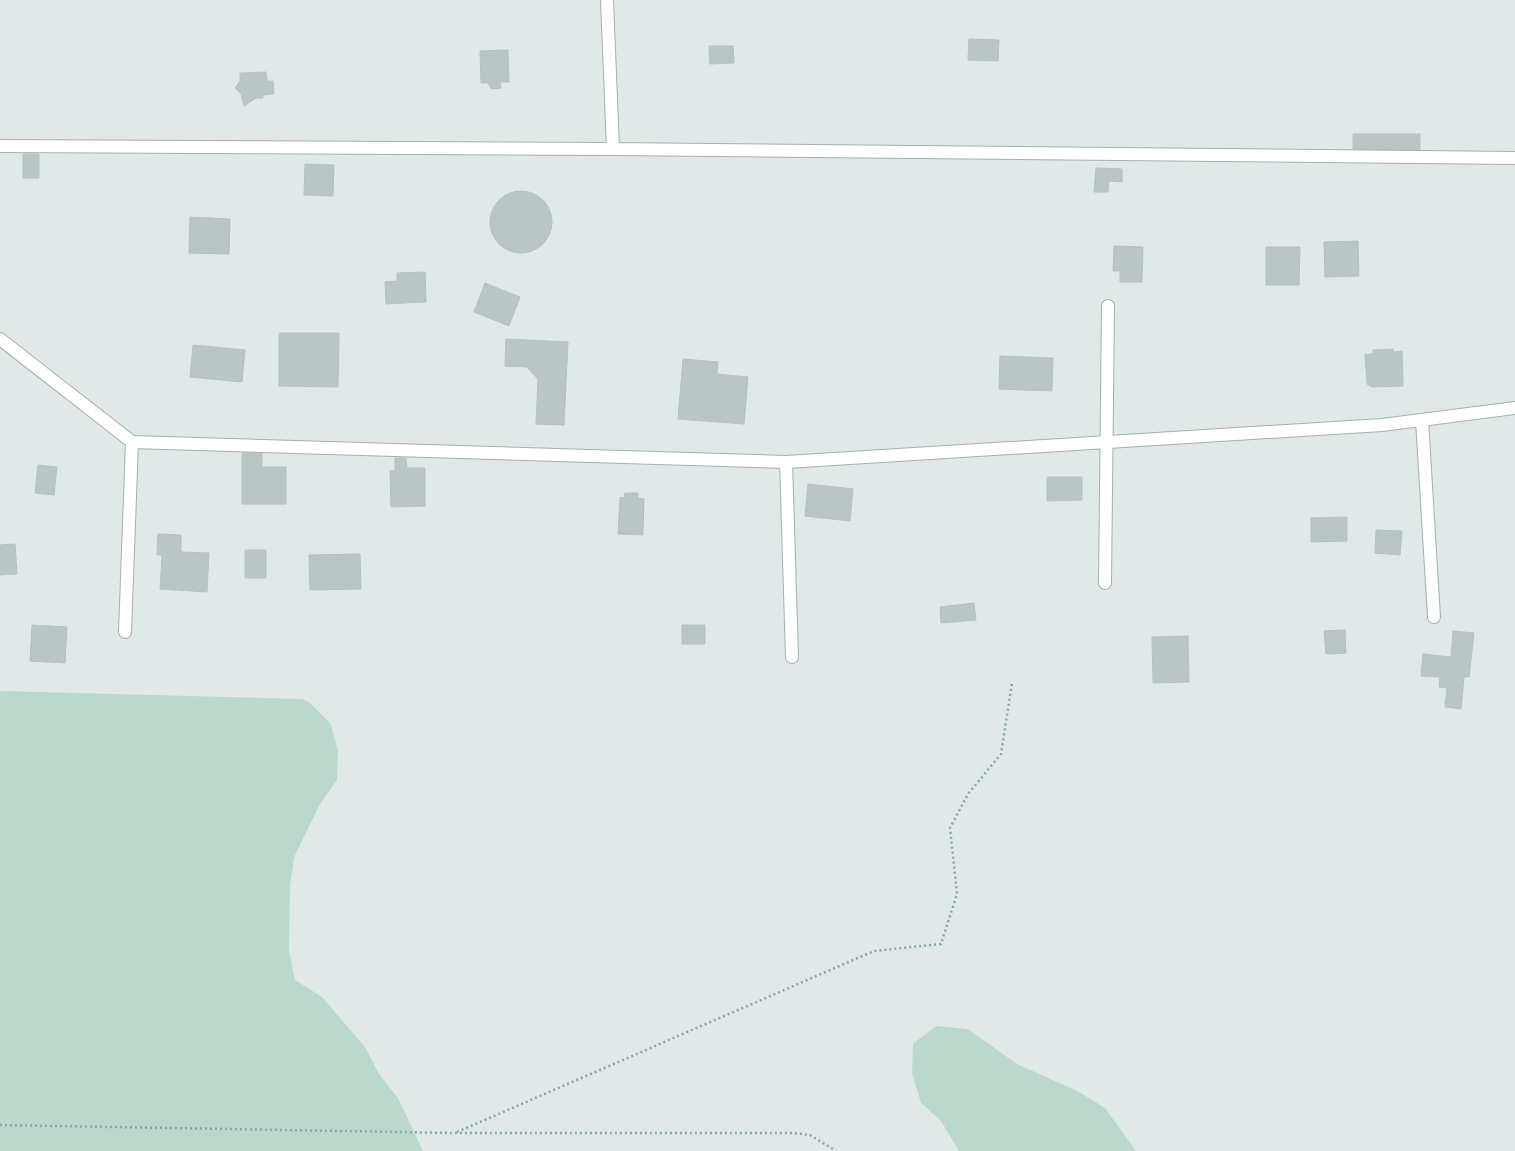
<svg xmlns="http://www.w3.org/2000/svg" width="1515" height="1151" font-family="Barlow,sans-serif">
<style>
.green{fill:#bbd8cc}
.building{fill:#b9c6c5;stroke:#b3c2c0}
.lines{fill:none;stroke-linecap:round;stroke-linejoin:round}
.minor-casing{stroke:#a4b0af;stroke-width:14}
.path{stroke:#84a8a9;stroke-width:2.5;stroke-dasharray:2 3;stroke-linecap:butt}
.minor{stroke:#fff;stroke-width:12}
</style>
<rect width="100%" height="100%" fill="#e0e9e8"/>
<path class="green" d="M0 691 302 699 309 702 330 723 338 750 337 780 320 804 294 857 290 886 289 951 295 980 322 997 365 1047 379 1074 398 1098 423 1151H0Z
M936 1026 968 1029 1017 1064 1079 1092 1105 1108 1136 1151H959L941 1121 921 1103 912 1073 913 1044Z"/>
<path class="building" d="M969 39 999 40 998 61 968 60Z
M709 46H733L734 63 710 64Z
M508 50 509 82H500L501 88 491 89 488 83H481L480 51Z
M266 72 267 81H273L274 94 263 95V98H256L244 106 241 94 235 88 240 81V73Z
M1353 134H1420V150L1353 149Z
M23 154H39V178H23Z
M305 164 334 165 333 196 304 195Z
M1096 168 1122 169V182L1109 181 1108 192H1094Z
M490 222a31 31 0 1 1 62 0a31 31 0 1 1-62 0Z
M190 217 230 219 229 254 189 253Z
M1358 241 1359 276 1325 277 1324 242Z
M1114 246 1143 247 1142 282H1120V271H1113Z
M1266 247H1300L1299 285H1266Z
M425 272 426 302 386 304 385 282 397 281V273Z
M485 283 520 297 509 326 474 312Z
M279 333H339L338 387 279 386Z
M506 339 568 342 564 425 536 424 538 379 527 367 505 366Z
M193 345 245 350 242 382 190 377Z
M1393 349 1394 352 1402 351 1403 386 1372 387 1367 384 1365 354H1373V350Z
M1000 356 1053 358 1052 391 999 389Z
M683 359 718 362 717 374 748 377 744 424 678 419Z
M242 453H262V467H286V504H242Z
M395 458H406L407 468H425V506L391 507 390 471H395Z
M38 465 57 467 54 495 35 493Z
M1047 477H1082V500L1047 501Z
M808 484 853 489 850 521 805 516Z
M625 493H638V498L644 499 643 535 618 534 620 497 624 498Z
M1347 517V541L1311 542V518Z
M1376 530 1402 531 1400 555 1375 553Z
M158 534 181 535V552L209 553 207 592 160 589 162 555H157Z
M15 544 17 574 0 575V545Z
M245 550H266V578H245Z
M360 554 361 589 310 590 309 555Z
M974 603 976 620 941 623 940 607Z
M32 625 67 627 65 663 30 661Z
M682 625H705V644H682Z
M1345 630 1346 653 1326 654 1324 631Z
M1453 631 1474 633 1469 677H1464L1461 709 1445 707 1447 688 1439 687 1440 677 1421 676 1423 654 1451 657Z
M1188 636 1189 682 1153 683 1152 637Z"/>
<g class="lines">
<defs>
<path id="minor" d="M607 0 613 149
M0 146 613 149 1515 158
M0 339 132 442 786 462 1382 425 1515 408
M1422 420 1434 617
M786 462 792 657
M1105 583 1108 306
M125 632 132 442"/>
</defs>
<use href="#minor" class="minor-casing"/>
<path class="path" d="M0 1125 455 1133H793L810 1135 836 1151
M457 1132 874 951 941 944 957 894 950 828 968 794 1001 754 1012 683"/>
<use href="#minor" class="minor"/>
</g>
</svg>
